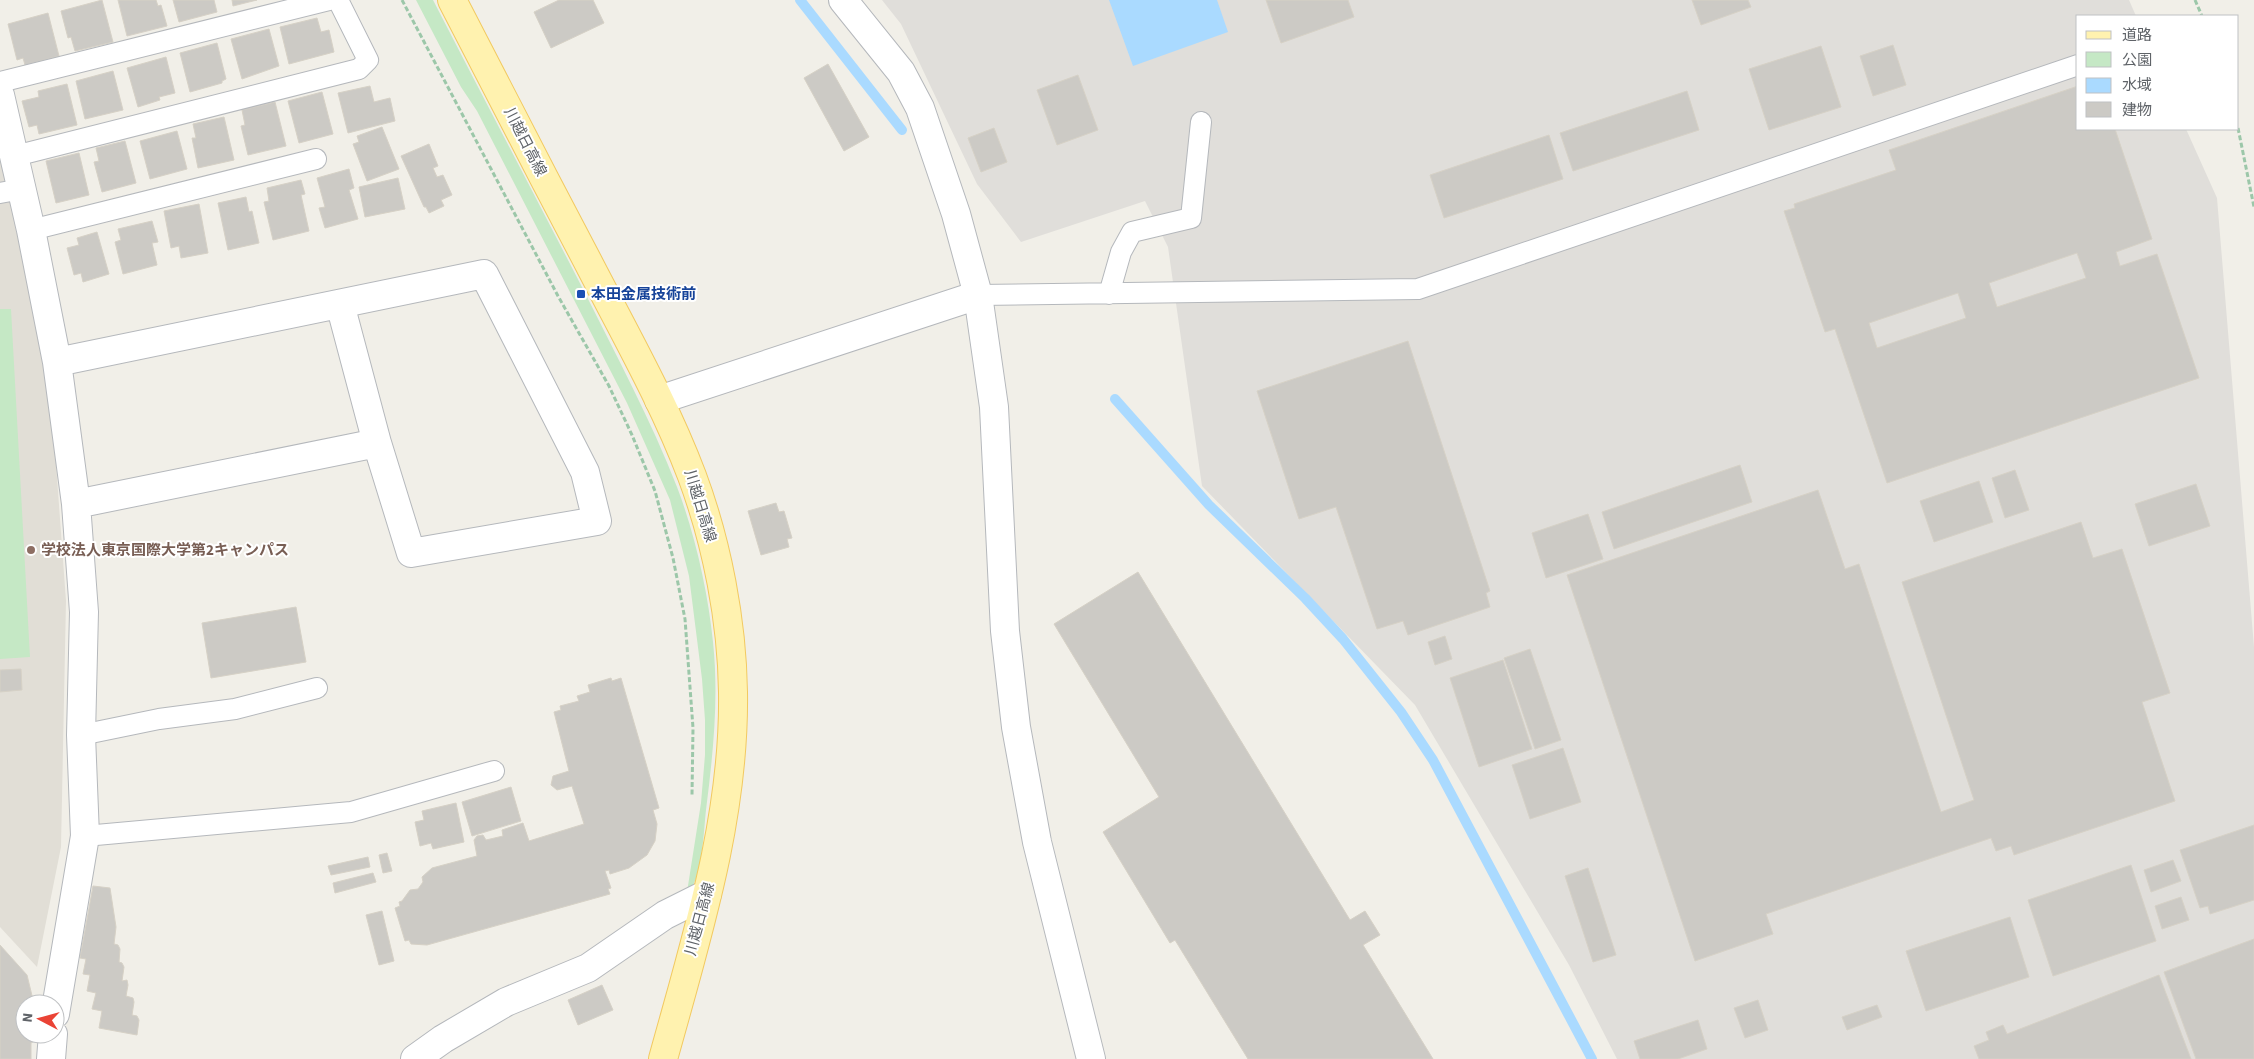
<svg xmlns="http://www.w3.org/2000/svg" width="2254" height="1059" font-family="'Source Sans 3','Noto Sans JP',sans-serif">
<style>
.industrial{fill:#e0deda}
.education{fill:#e1ded6}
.green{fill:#c5e8c5}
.water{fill:#aadaff}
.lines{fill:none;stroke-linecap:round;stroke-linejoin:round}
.stream{stroke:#aadaff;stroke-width:10}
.building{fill:#cccac5;stroke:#d6d1c6;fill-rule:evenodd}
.lane-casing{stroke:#b5b8bc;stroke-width:22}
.street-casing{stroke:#b5b8bc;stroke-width:30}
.primary-casing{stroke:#f2c960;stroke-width:30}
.path{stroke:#9cc7a9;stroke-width:3;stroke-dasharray:5 2.5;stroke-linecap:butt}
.lane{stroke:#fff;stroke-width:20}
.street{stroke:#fff;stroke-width:28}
.primary{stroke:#fff2af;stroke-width:28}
.transit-dot{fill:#1a4fb4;stroke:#fff;stroke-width:2}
.education-dot{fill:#8d6e63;stroke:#fff;stroke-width:2}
.labels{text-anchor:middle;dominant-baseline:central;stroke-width:4;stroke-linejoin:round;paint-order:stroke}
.street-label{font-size:15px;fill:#5f6368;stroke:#fff}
.transit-label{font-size:15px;font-weight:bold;fill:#164399;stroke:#fff;text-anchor:start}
.education-label{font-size:15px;font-weight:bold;fill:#785e54;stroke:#fff;text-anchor:start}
</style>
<rect width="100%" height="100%" fill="#f1efe8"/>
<path class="industrial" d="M882 0H2129L2136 16H2078V129H2186L2217 198 2254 647V1059H1617L1569 965 1415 705 1202 486 1168 247 1145 201 1021 242 977 184 901 24Z"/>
<path class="education" d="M0 149 52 409 66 601 61 847 37 967 0 927Z"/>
<path class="green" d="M416 0H433C483 97 534 194 584 291 616 355 651 420 677 487 695 534 708 592 713 642 719 699 713 754 706 810 704 827 702 885 687 892L701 803 705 755V720L702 679 689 576 670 500 627 403 477 111 461 87Z
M0 309H11L30 657 0 659Z"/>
<path class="water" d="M1109 0H1217L1228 32 1133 66Z"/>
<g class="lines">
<path class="stream" d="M800 0 902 130
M1115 399 1209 505 1305 598 1343 639 1401 712 1433 760 1592 1059"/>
</g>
<path class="building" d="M102 0 113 42 75 51 71 37 68 38 61 11Z
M118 0H156L158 6 161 5 167 26 127 36Z
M173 0H214L217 12 179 22Z
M232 0H257L233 6Z
M559 0H593L604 23 551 48 534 12Z
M1266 0H1348L1354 17 1281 43Z
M1692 0H1748L1751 7 1701 25Z
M48 13 59 56 25 65 23 58 17 60 8 24Z
M317 18 321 32 329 30 334 52 289 64 280 27Z
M269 29 279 66 242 79 231 39Z
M217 43 226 79 222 81V83L190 92 180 53Z
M1893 45 1906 85 1873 96 1860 56Z
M1821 46 1841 107 1769 130 1749 69Z
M166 57 175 93 159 97 160 100 138 107 127 68Z
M828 64 869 137 844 151 804 78Z
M113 71 123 110 85 119 76 81Z
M1078 75 1098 130 1057 145 1037 90Z
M67 84 77 125 39 134 37 125 29 127 22 101 39 97 38 91Z
M370 86 374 102 390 98 395 121 348 133 338 93Z
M2078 86V129H2115L2152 239 2116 252 2120 266 2157 254 2199 378 1887 483 1835 329 1825 332 1784 211 1795 208 1794 204 1896 170 1889 150ZM2077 253 2086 278 1997 307 1989 283ZM1958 293 1966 318 1877 348 1869 323Z
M1687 91 1699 130 1573 171 1560 133Z
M322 92 333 134 299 143 288 101Z
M275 102 286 146 248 155 241 126 245 125 242 110Z
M224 117 234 160 198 168 192 138H196L193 124Z
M382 127 399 169 367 181 353 144 359 142 357 136Z
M994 128 1007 162 981 172 968 138Z
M177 131 187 169 150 179 140 141Z
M1549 135 1563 179 1444 218 1430 175Z
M125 141 136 183 102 192 94 162 99 161 96 148Z
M429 144 438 166 433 168 437 177 443 175 452 195 441 200 444 206 429 213 426 207H424L401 156Z
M79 153 89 195 56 203 46 161Z
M349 169 354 188 349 190 358 219 325 228 319 208 325 207 317 178Z
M398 178 405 209 365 217 359 187Z
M301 180 305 194 301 195 309 231 273 240 264 202 269 201 267 188Z
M246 197 249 212 252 211 259 243 228 250 218 203Z
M199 204 208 253 181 258 179 246 171 248 164 211Z
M152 221 158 242 152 243 157 265 123 274 115 242 121 240 118 229Z
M97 232 109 274 83 282 81 273 74 275 67 248 79 245 77 238Z
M1408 341 1490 591 1486 593 1490 607 1408 635 1403 621 1377 629 1336 507 1299 519 1257 391Z
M1740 465 1752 502 1614 549 1602 512Z
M2015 470 2029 510 2005 518 1992 478Z
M1979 481 1993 522 1934 542 1920 501Z
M2196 484 2210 526 2149 546 2135 504Z
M1818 490 1845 569 1859 564 1941 812 1974 800 1902 582 2081 522 2093 558 2122 549 2170 693 2142 702 2175 801 2014 855 2011 846 1996 851 1991 838 1766 914 1773 934 1695 961 1567 575Z
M776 503 779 512 784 511 792 538 787 539 789 547 761 555 748 511Z
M1588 514 1603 559 1546 578 1532 533Z
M1138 572 1350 920 1365 911 1380 935 1363 945 1433 1059H1248L1175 940 1170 943 1103 832 1159 797 1054 624Z
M296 607 306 662 211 678 202 623Z
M1445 636 1452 659 1435 665 1428 642Z
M1530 649 1561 740 1535 749 1504 658Z
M1503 660 1532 749 1479 767 1450 678Z
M21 669 22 690 0 692V670Z
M611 678 612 681 621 678 659 808 653 810 657 824 655 841 647 855 629 868 610 874 609 870 605 871 611 888 608 889 610 894 427 945 411 944 409 940 405 941 395 908 400 906 399 902 402 901 410 890 418 889 423 882 422 877 432 868 477 856 474 840 477 836 483 835 486 840 503 836 502 830 523 823 529 841 584 824 572 786 557 790 551 785 553 776 569 771 554 712 561 710 560 706 579 701 577 696 590 692 588 685Z
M1563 748 1581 802 1530 819 1512 765Z
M511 787 521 821 472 836 462 802Z
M456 803 464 842 433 849 431 843 420 846 415 822 424 820 422 811Z
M2254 825V900L2210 914 2208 906 2200 908 2180 850Z
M387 853 392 871 383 873 379 855Z
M368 857 370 867 331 875 328 866Z
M2173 860 2181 881 2151 892 2144 870Z
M2131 865 2156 941 2053 976 2028 900Z
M1588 868 1616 955 1593 962 1565 876Z
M373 873 376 882 335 893 333 883Z
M93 886 110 888 116 927 114 944 118 945 120 949 119 962 122 963 124 967 122 981 127 980 128 985 126 996 133 998 134 1002 132 1015 137 1016 139 1020 137 1035 99 1028 102 1011 92 1009 96 993 87 991 90 975 83 974 86 959 80 958Z
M2181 897 2189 920 2162 929 2155 906Z
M382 911 394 961 379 965 366 915Z
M2010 917 2029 977 1926 1011 1906 951Z
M2254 939V1059H2196L2164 972Z
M0 945 27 975 34 1004H25V1034H34V1041L31 1043V1059H0Z
M2159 975 2191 1059H1979L1974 1046 1989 1040 1986 1032 2003 1025 2007 1034Z
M602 985 613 1010 578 1025 568 1000Z
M1758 1000 1768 1030 1745 1038 1734 1008Z
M1877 1005 1882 1017 1847 1030 1842 1017Z
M1698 1020 1707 1049 1678 1059H1640L1634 1041Z"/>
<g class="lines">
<defs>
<path id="lane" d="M0 82 329 0
M15 156 359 69 368 60 338 0
M0 193 22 189
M31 230 316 159
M1109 294 1121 252 1132 232 1191 218 1201 122
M978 295 1418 289 2078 65
M81 735 159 719 235 709 317 688
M85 836 351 812 494 771"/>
<path id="street" d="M843 0 901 72 920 108 956 214 978 295 994 407 1005 631 1016 727 1037 842 1091 1059
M0 95 31 230 57 362 76 504 84 612 81 735 85 836 55 1014
M340 304 377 443
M57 362 484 274 585 472 597 521 411 553 377 443 76 504
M659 400 978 295
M51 1059 53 1034
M415 1059 443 1039 506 1002 588 968 665 915 707 894"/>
<path id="primary" d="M452 0C497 87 542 175 588 262 624 332 664 402 692 476 717 543 732 621 733 692 735 818 696 939 663 1059"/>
</defs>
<use href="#lane" class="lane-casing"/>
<use href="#street" class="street-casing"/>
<use href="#primary" class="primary-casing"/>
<path class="path" d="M402 0 558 296 609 386 632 435 655 491 673 558 685 619 693 728 692 795
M2195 0 2202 16
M2238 128 2254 207"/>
<use href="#lane" class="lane"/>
<use href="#street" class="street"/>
<use href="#primary" class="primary"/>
</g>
<rect class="transit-dot" x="576" y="289" width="10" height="10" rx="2.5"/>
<circle class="education-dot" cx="31" cy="550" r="5"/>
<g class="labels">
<g class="street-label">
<text transform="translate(525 142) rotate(63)">川越日高線</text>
<text transform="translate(700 506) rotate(73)">川越日高線</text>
<text transform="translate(700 919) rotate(-75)">川越日高線</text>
</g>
<g class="transit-label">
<text x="591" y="294">本田金属技術前</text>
</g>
<g class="education-label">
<text x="41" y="550">学校法人東京国際大学第2キャンパス</text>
</g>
</g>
<rect x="2076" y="15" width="162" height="115" fill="#ffffff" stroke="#bfc1c3"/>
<rect x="2086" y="31" width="25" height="8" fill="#fff2af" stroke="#bfc1c3"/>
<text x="2122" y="40" font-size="15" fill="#5f6368">道路</text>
<rect x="2086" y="52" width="25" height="15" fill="#c5e8c5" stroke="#bfc1c3"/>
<text x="2122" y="65" font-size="15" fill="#5f6368">公園</text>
<rect x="2086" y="78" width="25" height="15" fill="#aadaff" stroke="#bfc1c3"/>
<text x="2122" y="90" font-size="15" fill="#5f6368">水域</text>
<rect x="2086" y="102" width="25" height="15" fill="#cccac5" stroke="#bfc1c3"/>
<text x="2122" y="115" font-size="15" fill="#5f6368">建物</text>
<g transform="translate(40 1019) rotate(276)"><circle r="24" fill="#ffffff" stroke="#bfc1c3"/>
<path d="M0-4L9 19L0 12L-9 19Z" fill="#ea4335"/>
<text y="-8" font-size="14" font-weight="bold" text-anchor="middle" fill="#5f6368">N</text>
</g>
</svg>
